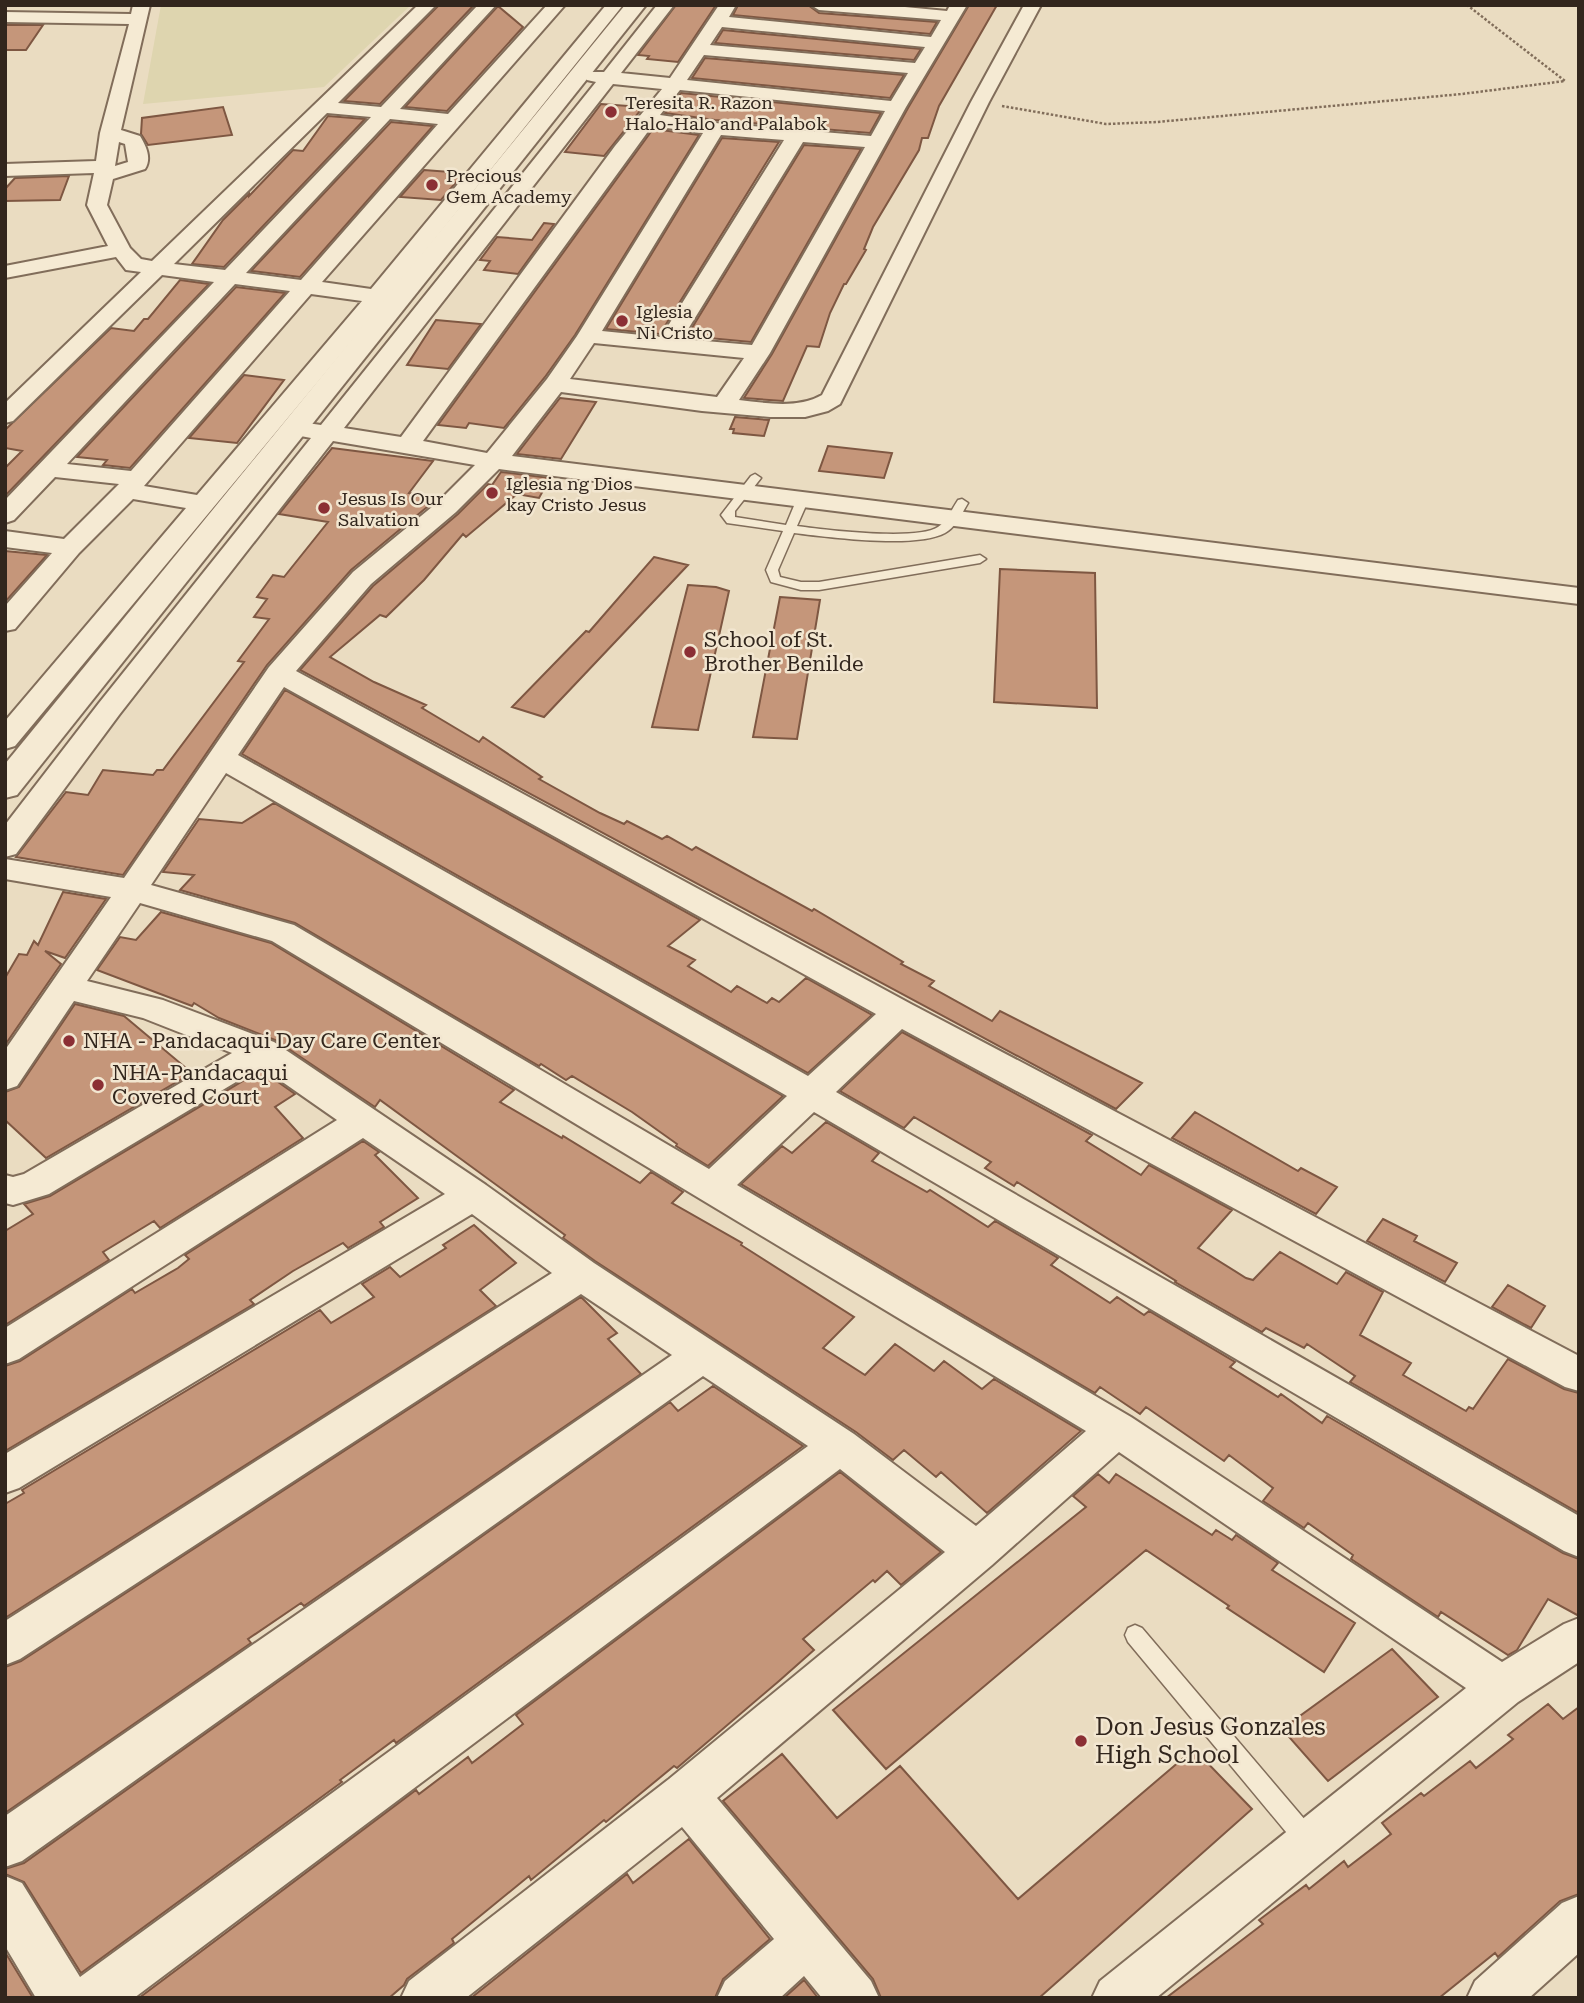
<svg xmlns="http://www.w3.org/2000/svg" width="1584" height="2003" font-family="'Roboto Serif',serif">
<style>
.farmland{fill:#ded5af}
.building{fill:#c5967a;stroke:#7e5742;stroke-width:2}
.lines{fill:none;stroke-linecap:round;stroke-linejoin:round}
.service-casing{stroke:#816d5a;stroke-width:3}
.minor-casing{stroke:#816d5a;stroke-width:4}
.tertiary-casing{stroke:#816d5a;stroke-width:4}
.path{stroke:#816d5a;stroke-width:2.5;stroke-dasharray:2.5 2;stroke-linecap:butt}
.service{fill:#f5ead3;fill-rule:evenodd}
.minor{fill:#f5ead3;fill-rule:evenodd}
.tertiary{fill:#f5ead3;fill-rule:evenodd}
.poi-dot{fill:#8b2f34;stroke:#f2e6d0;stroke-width:2.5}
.labels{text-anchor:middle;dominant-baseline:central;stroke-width:5;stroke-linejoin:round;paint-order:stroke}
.far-poi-label{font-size:18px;fill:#32261d;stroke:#f2e6d0;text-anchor:start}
.poi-label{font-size:21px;fill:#32261d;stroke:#f2e6d0;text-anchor:start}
.near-poi-label{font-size:24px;fill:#32261d;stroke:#f2e6d0;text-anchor:start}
</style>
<rect width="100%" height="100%" fill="#eadcc1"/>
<path class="farmland" d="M161 5H411L324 87 143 104Z"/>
<path class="building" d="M439 5H474L380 104 344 101Z
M676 5H716L678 62 647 59 649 56 638 55Z
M738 5H808L819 13 937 22 930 34 733 15Z
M969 5H997L939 106 928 138H922L919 150 873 227 864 249 866 250 846 284H844L830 313 819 347 807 346 783 401 744 398 772 354 908 108Z
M498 6 523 27 447 111 405 107Z
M5 25H43L26 50H5Z
M723 30 921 49 914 60 715 43Z
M705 58 904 75 890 98 692 78Z
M681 93 881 113 870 133 715 120 665 113Z
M601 104 643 107 604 156 565 152Z
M223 107 232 135 148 145 141 134 142 118Z
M328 116 365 119 224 267 192 264 223 220 249 194V196L293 150 303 151Z
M391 122 433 126 300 277 251 271Z
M653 129 699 135 575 335 545 377 504 428 469 423 466 428 438 425Z
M722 138 779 142 660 334 606 329Z
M804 145 861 149 751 342 687 336Z
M424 170 464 173 441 200 400 197Z
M69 176 60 200 5 201V189L15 178Z
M544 223 554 224 518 274 484 270 490 261 480 260 497 237 532 240Z
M180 280 209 284 5 496V468L22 451 5 448V430L111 328 134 331 144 319H148Z
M236 287 285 293 130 468 103 465 107 460 77 457Z
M436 320 481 324 448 369 407 365Z
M244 375 284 380 237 443 189 438Z
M560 398 596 402 561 459 517 454Z
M735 417 769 420 764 436 733 433 734 429H730Z
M828 446 892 453 884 478 819 471Z
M332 448 433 461 409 493 438 498 351 570 267 665 123 875 16 857 66 792 88 795 103 770 153 775 157 770H163L244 662 238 661 269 619 254 617 267 599 257 597 273 575 284 577 328 522 279 514Z
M501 472 550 478 539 498 517 494 466 537 463 534 424 580 386 617 380 615 330 657 374 682 426 705 422 708 479 742 483 737 542 777 539 779 600 813 624 824 627 821 662 839 667 836 692 850 696 847 812 911 814 909 903 962 901 964 934 981 929 986 992 1021 1000 1011 1142 1083 1116 1109 300 670 373 586 458 514 488 484 492 485Z
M5 551 47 555 5 602Z
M654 557 688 565 544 717 512 707 586 631 589 632Z
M1000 569 1095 573 1097 708 994 702Z
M688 585 716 587 729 591 698 730 652 727Z
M780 597 820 600 797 739 753 737Z
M285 690 700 920 668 946 695 960 688 966 731 992 737 986 767 1003 772 998 779 1002 806 978 872 1015 808 1073 242 754Z
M274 803 783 1096 708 1166 676 1146 677 1144 632 1112 572 1076 566 1080 541 1064 539 1066 295 923 180 890 194 875 163 872 199 819 242 823Z
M63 892 106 899 65 958 45 951 61 964 5 1045V978L19 954 27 955 34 941 38 945Z
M161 912 271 943 514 1090 500 1102 562 1138 563 1136 640 1183 651 1172 683 1192 672 1203 742 1243 741 1245 854 1317 823 1348 865 1375 895 1344 934 1371 944 1361 982 1389 994 1379 1081 1431 987 1513 941 1472 936 1477 904 1450 893 1460 856 1432 595 1261 563 1238 565 1235 380 1100 375 1107 275 1040 219 1018 194 1003 192 1006 97 970 120 937 136 940Z
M75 1004 124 1016 192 1073 46 1158 5 1120V1092L19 1087Z
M902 1032 1092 1135 1086 1141 1141 1175 1149 1165 1232 1210 1198 1248 1246 1278 1253 1280 1280 1252 1337 1284 1346 1272 1383 1292 1360 1335 1411 1363 1403 1375 1466 1411 1469 1407 1473 1409 1508 1359 1564 1389 1579 1393V1513L1350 1382 1355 1376 1307 1344 1304 1348 1266 1328 1262 1332 1175 1282 1176 1281 1017 1182 1014 1186 985 1168 991 1162 914 1117 904 1128 840 1091Z
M261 1070 295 1094 275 1107 303 1138 160 1228 154 1221 103 1252 109 1260 5 1325V1231L33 1214 24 1204 50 1196Z
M1195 1112 1298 1171 1301 1168 1337 1187 1316 1214 1172 1138Z
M826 1122 879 1153 872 1161 927 1192 930 1190 988 1227 995 1221 1058 1258 1051 1265 1110 1303 1117 1297 1144 1315 1149 1311 1235 1362 1230 1367 1278 1397 1281 1394 1322 1423 1327 1416 1563 1553 1579 1559V1616L1548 1599 1517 1650 1508 1655 1441 1612 1438 1617 1351 1559 1353 1555 1308 1523 1304 1528 1263 1501 1273 1488 1229 1455 1224 1461 1146 1407 1140 1414 1100 1387 1095 1393 741 1184 782 1146 792 1153Z
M363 1141 379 1152 375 1155 418 1198 380 1222 384 1227 348 1248 343 1243 293 1271 250 1300 254 1304 5 1451V1366L20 1361 132 1289 135 1293 178 1268 189 1259 185 1255Z
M1383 1219 1417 1236 1414 1241 1457 1263 1445 1282 1367 1241Z
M474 1225 516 1263 480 1290 496 1306 5 1618V1504L24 1493 22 1490 320 1310 331 1323 374 1297 362 1284 390 1267 400 1277 446 1248 443 1245Z
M1508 1285 1545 1306 1531 1328 1492 1307Z
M581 1297 617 1333 608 1339 641 1374 304 1606 301 1603 248 1639 251 1643 5 1813V1667L21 1661Z
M713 1386 803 1446 396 1743 394 1740 340 1780 342 1782 81 1973 24 1882 5 1874V1869L24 1863 670 1402 678 1411Z
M840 1472 941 1552 901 1585 887 1571 875 1582 873 1580 803 1639 814 1650 779 1681 677 1768 674 1766 606 1822 604 1820 531 1880 529 1876 452 1939 454 1943 407 1979 404 1985 389 1998H139L416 1790 419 1794 468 1757 472 1763 523 1724 516 1715Z
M1098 1474 1109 1483 1116 1474 1212 1535 1216 1530 1232 1540 1236 1535 1278 1563 1272 1570 1355 1623 1324 1672 1227 1608 1229 1606 1146 1550 886 1769 833 1710 1086 1507 1073 1496Z
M1392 1649 1438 1697 1328 1781 1282 1729Z
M1548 1704 1563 1719 1579 1707V1894L1560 1901 1498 1957 1495 1953 1439 1998H1166L1263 1924 1259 1920 1306 1885 1309 1889 1344 1861 1348 1867 1391 1834 1382 1823 1421 1793 1424 1796 1470 1761 1476 1768 1513 1739 1508 1735Z
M1194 1749 1252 1809 1039 1998H881L873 1979 723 1801 782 1754 837 1818 900 1766 1018 1899Z
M689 1839 770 1939 723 1979 715 1998H471L627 1874 633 1883Z
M5 1952 33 1998H5Z
M804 1980 818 1998H784Z"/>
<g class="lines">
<defs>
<path id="service" d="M755 474 761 478 735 511V517L786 525 796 501 802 497 808 501 797 526C825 530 917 541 938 527 947 521 952 509 958 500L962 499 968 503C962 513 956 527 945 533 916 549 828 537 794 533L778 570 780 577 801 582H819L980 555 986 559 980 563 819 590H801L771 582 766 570 783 531 727 523 721 515 751 476Z
M1135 1625 1142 1628 1317 1834 1320 1842 1317 1850 1309 1853 1301 1850 1128 1642 1125 1635 1128 1628Z"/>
<path id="minor" d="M133 5H150L121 130 140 136C146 146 152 158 145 169L113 179 107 205 130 248 141 259 152 261 418 5H436L338 103 381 107 478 5H496L400 109 448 114 547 5H565L322 282 371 289 606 5H623L385 301 15 746 5 749V721L186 508 133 499 79 553 15 629 5 631V606L52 553 5 547V531L64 539 119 484 55 477 14 520 5 523V500L214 282 162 275 13 421 5 423V403L141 272 126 270 116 257 5 278V266L108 246 87 205 94 173 5 176V164L96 161 100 133 129 24 5 22V12L131 14ZM327 113 371 117 225 270 174 264ZM390 119 438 124 301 280 246 273ZM119 142 125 144 128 162 115 166ZM235 284 290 291 131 471 67 464ZM311 294 362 301 197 495 144 486Z
M657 5H674L621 73 670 78 719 5H736L729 17 931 37 941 20 819 10 811 5H884L947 11 950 5H967L906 107 770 353 739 400C766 403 798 409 822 395L971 102 1024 5H1041L989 102 840 404 828 411 805 417H770L702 411 561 392 512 456 1579 588V604L499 469 456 512 371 584 296 671 911 1004 1579 1356V1391L1565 1387 902 1029 836 1092 1579 1516V1557L1564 1551 814 1112 737 1185 1131 1417 1502 1662 1564 1624 1579 1618V1662L1518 1702 1156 1998H1092L1100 1981 1466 1688 1119 1452 992 1565 717 1798 871 1981 879 1998H822L804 1976 780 1998H717L725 1981 774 1939 682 1827 466 1998H401L409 1981 669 1779 945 1552 840 1469 134 1998H36L5 1946V1876L22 1883 80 1977 808 1446 703 1376 22 1861 5 1867V1816L672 1355 581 1294 20 1659 5 1665V1621L552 1273 472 1214 19 1488 5 1493V1454L445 1194 363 1138 19 1359 5 1364V1328L337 1120 261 1067 49 1194 13 1205 5 1203V1175L13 1177 24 1174 232 1053 143 1018 74 1001 17 1086 5 1090V1050L111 897 5 879V859L124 878 269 667 353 572 438 502 475 465 333 441 119 715 16 854 5 857V825L99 703 311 438 285 433 281 428 285 423 293 421 321 425 596 82 587 80 584 76 587 72H604ZM722 27 925 47 915 63 710 45ZM704 55 908 73 891 101 687 80ZM613 84 662 89 615 146 401 437 344 428ZM680 90 885 111 871 136 715 123 660 115ZM652 126 703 133 577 336 547 379 487 453 423 441ZM721 135 784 140 661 337 602 331ZM803 142 865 147 752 345 682 339ZM594 343 744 358 717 397 570 379ZM284 687 876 1014 808 1076 238 755ZM226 773 787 1096 709 1169 294 925 151 885ZM140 903 272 941 1086 1431 976 1526 854 1434 594 1263 486 1185 274 1042 163 1000 87 981Z
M1579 1896V1953L1529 1998H1467L1475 1981 1562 1903Z"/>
<path id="tertiary" d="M625 5H646L17 795 5 798V764Z"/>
</defs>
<use href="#service" class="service-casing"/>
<use href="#minor" class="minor-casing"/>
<use href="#tertiary" class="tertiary-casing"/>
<path class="path" d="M1002 106 1106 124 1157 122 1462 94 1565 81 1467 5"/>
<use href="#service" class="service"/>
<use href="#minor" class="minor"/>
<use href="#tertiary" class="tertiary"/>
</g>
<g class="poi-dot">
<circle cx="611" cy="112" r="7"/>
<circle cx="432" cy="185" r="7"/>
<circle cx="622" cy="321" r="7"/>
<circle cx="492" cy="493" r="7"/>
<circle cx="324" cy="508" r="7"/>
<circle cx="690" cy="652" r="7"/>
<circle cx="69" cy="1041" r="7"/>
<circle cx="98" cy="1085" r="7"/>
<circle cx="1081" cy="1741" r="7"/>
</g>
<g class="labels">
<g class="far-poi-label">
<text x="625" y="102">Teresita R. Razon<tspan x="625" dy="21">Halo-Halo and Palabok</tspan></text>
<text x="446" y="175">Precious<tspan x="446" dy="21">Gem Academy</tspan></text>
<text x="636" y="311">Iglesia<tspan x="636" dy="21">Ni Cristo</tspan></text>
<text x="506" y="483">Iglesia ng Dios<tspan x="506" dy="21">kay Cristo Jesus</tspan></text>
<text x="338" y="498">Jesus Is Our<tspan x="338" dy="21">Salvation</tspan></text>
</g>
<g class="poi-label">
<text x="704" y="640">School of St.<tspan x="704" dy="24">Brother Benilde</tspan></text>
<text x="83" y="1041">NHA - Pandacaqui Day Care Center</text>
<text x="112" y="1073">NHA-Pandacaqui<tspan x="112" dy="24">Covered Court</tspan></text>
</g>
<g class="near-poi-label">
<text x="1095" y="1727">Don Jesus Gonzales<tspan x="1095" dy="28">High School</tspan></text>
</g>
</g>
<rect width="1584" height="2003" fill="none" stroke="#32261d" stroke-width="14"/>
</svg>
